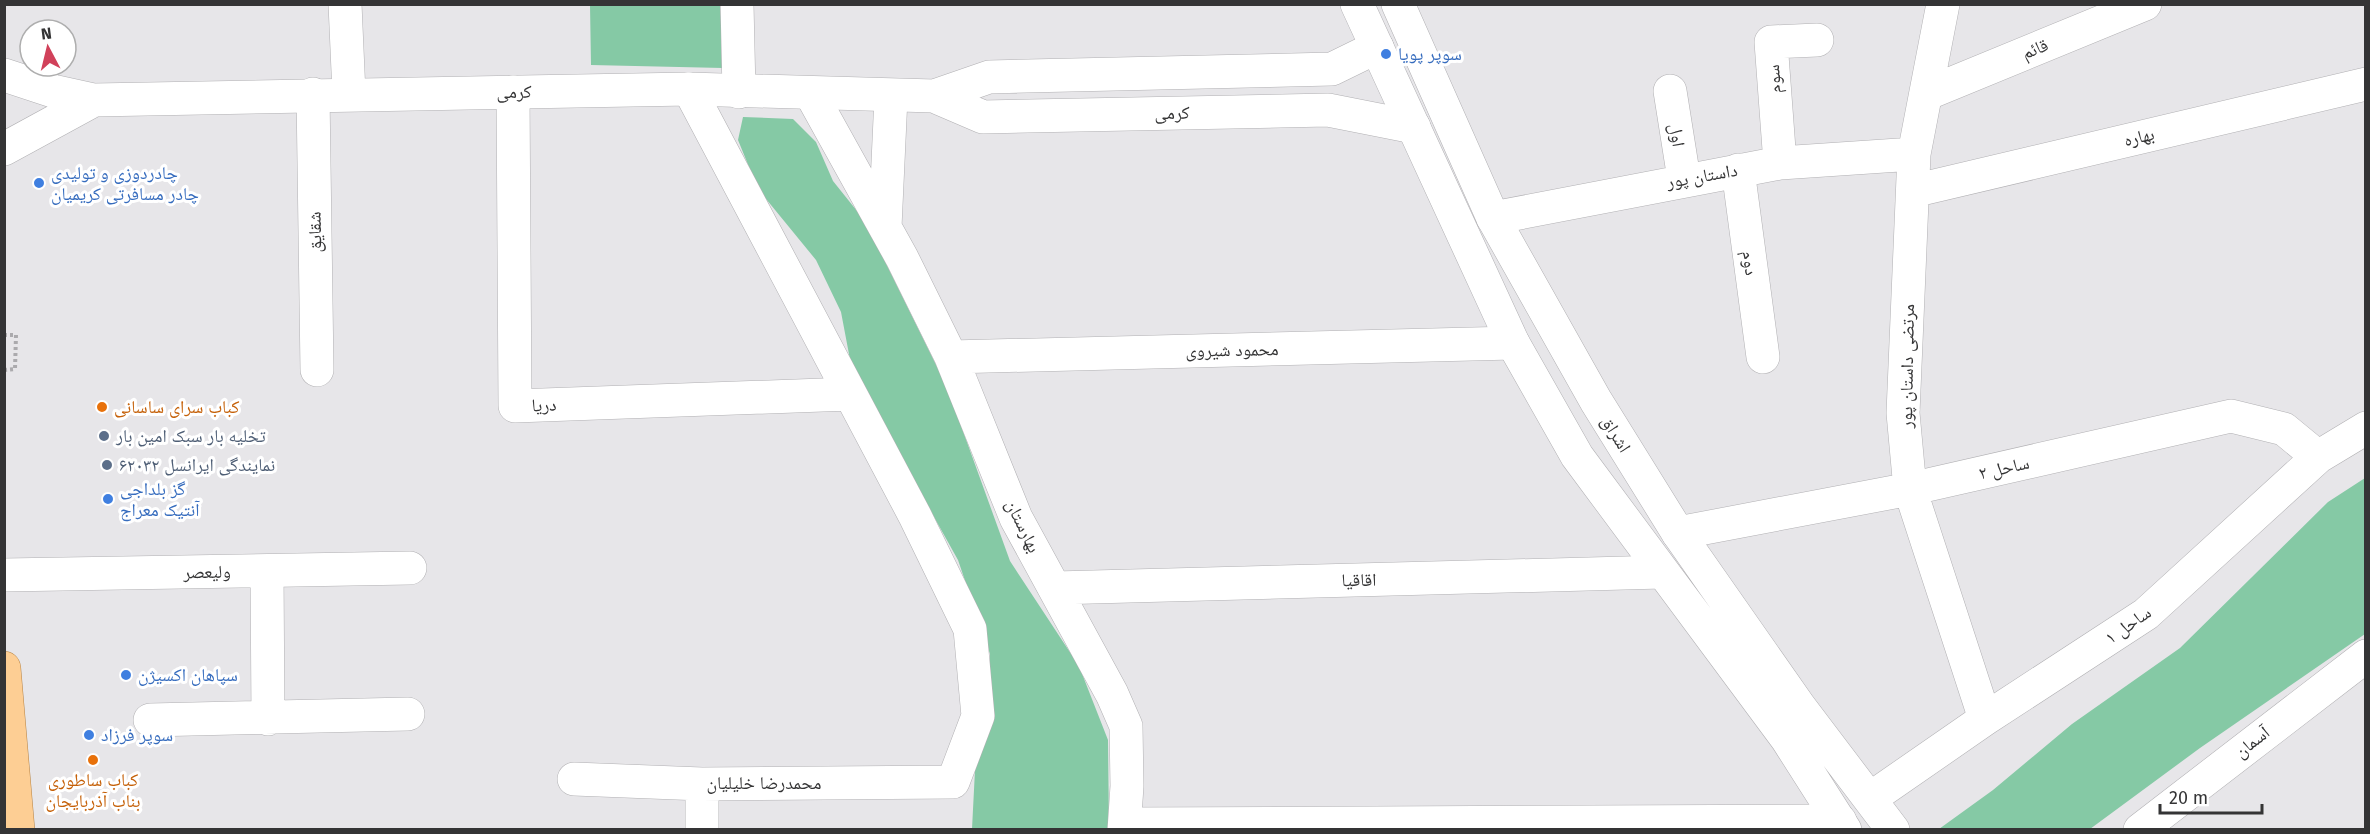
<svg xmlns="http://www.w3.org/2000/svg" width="2370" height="834" font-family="'Fira Sans','Noto Naskh Arabic',sans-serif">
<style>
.green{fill:#85c9a5}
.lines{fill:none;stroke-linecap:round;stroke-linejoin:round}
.minor-casing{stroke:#b1b0b3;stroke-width:34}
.tertiary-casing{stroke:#b1b0b3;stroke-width:34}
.secondary-casing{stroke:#b1b0b3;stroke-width:34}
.primary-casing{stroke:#b68344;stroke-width:34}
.path{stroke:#abaaad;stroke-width:4;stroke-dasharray:3 3;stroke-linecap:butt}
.minor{stroke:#fff;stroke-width:33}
.tertiary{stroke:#fff;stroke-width:33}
.secondary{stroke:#fff;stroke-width:33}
.primary{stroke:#fdce94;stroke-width:33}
.shop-dot{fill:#3f7fe0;stroke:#fff;stroke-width:2}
.food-dot{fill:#e8710a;stroke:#fff;stroke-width:2}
.service-dot{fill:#5c6f8a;stroke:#fff;stroke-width:2}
.labels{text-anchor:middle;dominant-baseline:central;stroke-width:6;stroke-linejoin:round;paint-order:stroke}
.street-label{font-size:18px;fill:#343435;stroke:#fff}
.shop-label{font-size:18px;fill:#366cbe;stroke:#fff;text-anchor:start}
.food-label{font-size:18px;fill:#c56008;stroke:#fff;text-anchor:start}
.service-label{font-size:18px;fill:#4e5e75;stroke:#fff;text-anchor:start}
</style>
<rect width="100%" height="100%" fill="#e7e6e9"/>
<path class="green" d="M590 5H723V68L591 65Z
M743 117 793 119 816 142 833 181 865 221 947 387 1010 561 1079 666 1108 740 1109 829H972L975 770 987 722 990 654 958 560 852 370 841 312 816 260 758 189 738 140Z
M2365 478V634L2200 748 2090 829H1939L1993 790 2072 724 2180 648 2328 502Z"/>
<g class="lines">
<defs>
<path id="minor" d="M345 4 349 94
M737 4 739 92
M1943 4 1914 154 1903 413 1910 489 1985 719
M1670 91 1684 179
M513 92 515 406 850 394
M313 94 317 370
M811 94 902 258 951 357 1016 518 1112 694 1126 726 1127 786 1124 830
M1926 94 2145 4
M1780 163 1771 42 1817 40
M1738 170 1763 357
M1913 191 2366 84
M1493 218 1780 163 1914 154
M885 227 891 97
M951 357 1513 343
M1678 533 1910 489 2231 416 2284 429 2318 457
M267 571 268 719
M4 575 410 568
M1055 588 1662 572
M150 720 408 714
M574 779 702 784 953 782 978 716 970 629 915 516 689 89
M702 784V830
M1871 798 1985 719 2146 614 2318 457 2366 428
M1125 824 1840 821
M2140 830 2366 656"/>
<path id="tertiary" d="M4 75 53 91 94 100 4 149
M934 96 983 117 1328 110 1414 127
M94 100 689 89 934 96 989 77 1332 69 1377 47"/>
<path id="secondary" d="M1357 4 1513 343 1577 456 1787 739 1845 830
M1398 4 1493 218 1596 401 1678 533 1799 706 1893 830"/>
<path id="primary" d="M4 668 18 830"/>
</defs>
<use href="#minor" class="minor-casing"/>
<use href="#tertiary" class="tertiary-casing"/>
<use href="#secondary" class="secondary-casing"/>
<use href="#primary" class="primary-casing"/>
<path class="path" d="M4 335H16L15 369 4 370"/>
<use href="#minor" class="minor"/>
<use href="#tertiary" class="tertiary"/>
<use href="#secondary" class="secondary"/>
<use href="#primary" class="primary"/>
</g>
<g class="shop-dot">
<circle cx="1386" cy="54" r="6"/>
<circle cx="39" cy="183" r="6"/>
<circle cx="108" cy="499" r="6"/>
<circle cx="126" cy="675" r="6"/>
<circle cx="89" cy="735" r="6"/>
</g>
<g class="food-dot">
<circle cx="102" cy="407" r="6"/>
<circle cx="93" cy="760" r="6"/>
</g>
<g class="service-dot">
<circle cx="104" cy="436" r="6"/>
<circle cx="107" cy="465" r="6"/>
</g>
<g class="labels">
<g class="street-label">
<text transform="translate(2035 49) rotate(-22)">قائم</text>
<text transform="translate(1774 79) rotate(-94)">سوم</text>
<text transform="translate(514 92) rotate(-1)">کرمی</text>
<text transform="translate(1172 113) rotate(-1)">کرمی</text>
<text transform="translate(1677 135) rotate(81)">اول</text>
<text transform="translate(2139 137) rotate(-13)">بهاره</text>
<text transform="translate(1702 176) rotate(-10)">داستان پور</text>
<text transform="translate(315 232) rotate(-91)">شقایق</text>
<text transform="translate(1750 263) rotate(82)">دوم</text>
<text transform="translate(1232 350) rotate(-1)">محمود شیروی</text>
<text transform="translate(1907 366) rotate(-89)">مرتضی داستان پور</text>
<text transform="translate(544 405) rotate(-2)">دریا</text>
<text transform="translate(1616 434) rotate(58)">اشراق</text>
<text transform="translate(2004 468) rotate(-13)">ساحل ۲</text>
<text transform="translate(1023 526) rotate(64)">بهارستان</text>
<text transform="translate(207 572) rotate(-1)">ولیعصر</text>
<text transform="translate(1359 580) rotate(-1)">اقاقیا</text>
<text transform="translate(2128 625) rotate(-35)">ساحل ۱</text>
<text transform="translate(2252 742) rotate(-38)">آسمان</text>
<text x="764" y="783">محمدرضا خلیلیان</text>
</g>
<g class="shop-label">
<text x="1398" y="54">سوپر پویا</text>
<text x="51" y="173">چادردوزی و تولیدی<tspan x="51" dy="21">چادر مسافرتی کریمیان</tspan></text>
<text x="120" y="489">گز بلداجی<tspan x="120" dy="21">آنتیک معراج</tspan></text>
<text x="138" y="675">سپاهان اکسیژن</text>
<text x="101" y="735">سوپر فرزاد</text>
</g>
<g class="food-label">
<text x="114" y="407">کباب سرای ساسانی</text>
<text x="93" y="780" text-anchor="middle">کباب ساطوری<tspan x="93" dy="21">بناب آذربایجان</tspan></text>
</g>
<g class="service-label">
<text x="116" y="436">تخلیه بار سبک امین بار</text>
<text x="119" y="465">نمایندگی ایرانسل ۶۲۰۳۲</text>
</g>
</g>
<rect width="2370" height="834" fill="none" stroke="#343435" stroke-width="12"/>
<g transform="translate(48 48) rotate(353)"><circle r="28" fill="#ffffff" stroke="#aeaeae" stroke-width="1.5"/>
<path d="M0-4.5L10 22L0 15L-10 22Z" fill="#d1415a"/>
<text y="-9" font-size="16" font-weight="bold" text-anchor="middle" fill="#343435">N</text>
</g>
<path d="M2160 804v9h102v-9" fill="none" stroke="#343435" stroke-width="3"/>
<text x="2169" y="804" font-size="18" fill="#343435" stroke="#ffffff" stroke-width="4.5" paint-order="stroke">20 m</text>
</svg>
